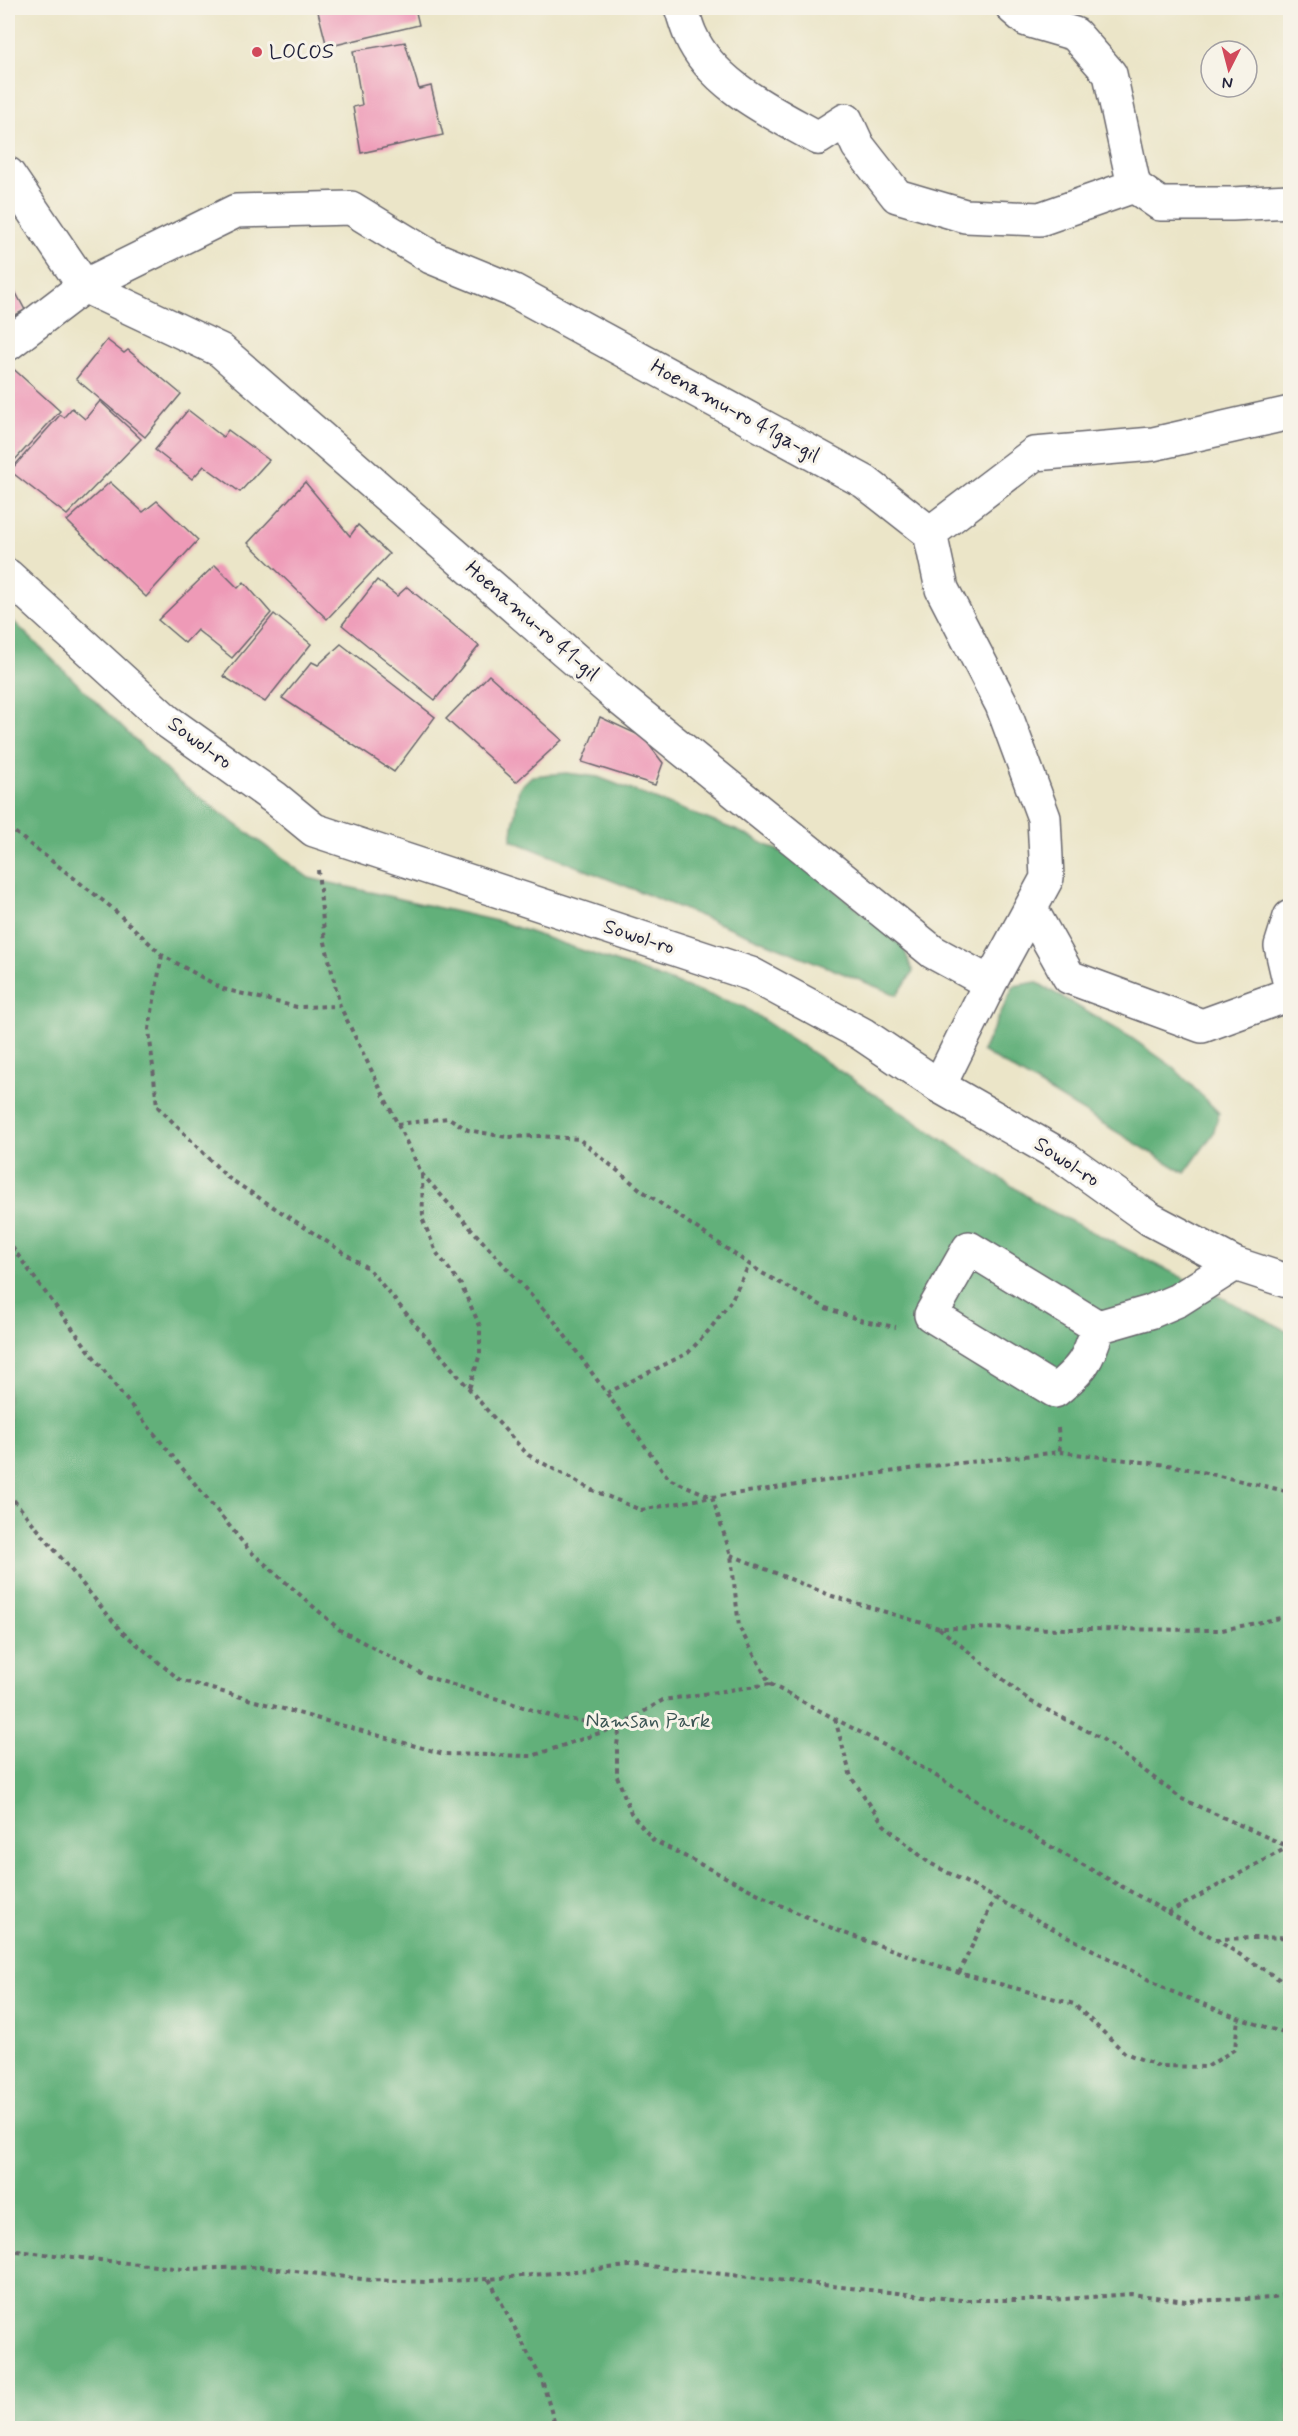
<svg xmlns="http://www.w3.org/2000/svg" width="1298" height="2436" font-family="Mynerve,sans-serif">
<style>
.forest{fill:#62b07a;stroke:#42695a;stroke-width:1.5}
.building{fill:#ee9ab7}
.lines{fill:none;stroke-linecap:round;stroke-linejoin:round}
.minor-casing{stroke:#68666c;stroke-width:36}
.major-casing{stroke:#68666c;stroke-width:36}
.path{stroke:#68666c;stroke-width:4;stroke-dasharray:4.5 4.5;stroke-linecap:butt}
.minor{stroke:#fff;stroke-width:33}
.major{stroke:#fff;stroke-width:33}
.poi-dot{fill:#d1495b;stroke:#f7f3e8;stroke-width:2}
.labels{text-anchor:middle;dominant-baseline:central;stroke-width:6;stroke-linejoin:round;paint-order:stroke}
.poi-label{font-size:21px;fill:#22223b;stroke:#f7f3e8;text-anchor:start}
.street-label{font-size:21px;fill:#22223b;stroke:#f7f3e8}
.park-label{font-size:21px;fill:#3c5554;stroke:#f7f3e8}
</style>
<rect width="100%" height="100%" fill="#f7f3e8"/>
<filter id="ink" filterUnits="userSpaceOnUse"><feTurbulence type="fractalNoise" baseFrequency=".0167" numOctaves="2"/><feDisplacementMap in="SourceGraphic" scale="12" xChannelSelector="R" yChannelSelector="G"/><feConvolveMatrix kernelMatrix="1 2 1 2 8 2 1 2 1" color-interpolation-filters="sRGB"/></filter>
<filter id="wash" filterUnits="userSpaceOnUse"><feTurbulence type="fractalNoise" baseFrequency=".008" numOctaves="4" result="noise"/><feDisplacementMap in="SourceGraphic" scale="24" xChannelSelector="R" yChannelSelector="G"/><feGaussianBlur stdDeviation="1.35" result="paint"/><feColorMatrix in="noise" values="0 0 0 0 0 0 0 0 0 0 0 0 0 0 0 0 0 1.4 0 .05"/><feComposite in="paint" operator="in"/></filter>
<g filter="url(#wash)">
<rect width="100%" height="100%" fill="#ebe5c8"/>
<path class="forest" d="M8 616 176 780 309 878 501 922 744 1007 1045 1208 1290 1332V2428H8Z
M566 773 598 777 738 831 801 862 903 946 913 972 897 995 511 840 519 788 532 776Z
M1036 982 1130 1037 1173 1067 1219 1113 1213 1134 1185 1173 982 1051 1014 986Z"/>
<g id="blocks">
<path class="building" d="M317 8H415L419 25 327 47Z
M405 42 419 89 431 86 443 135 361 153 353 107 362 105 353 51Z
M8 278 25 310 8 319Z
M107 340 124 353 128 350 181 394 145 437 76 379Z
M8 364 60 411 13 462 8 457Z
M100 401 141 439 67 515 10 471 60 415 64 417 72 408 85 419Z
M188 410 223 437 228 430 269 460 240 492 204 466 192 479 155 450Z
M110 482 143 512 157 501 198 540 146 597 67 521Z
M305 482 350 536 358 525 389 554 327 619 248 543Z
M215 565 238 588 244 582 271 613 232 658 197 630 185 643 158 620Z
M377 580 397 596 407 587 479 646 435 700 342 625Z
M274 614 311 644 265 702 223 676Z
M341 644 435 717 394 772 282 698 312 662 318 665Z
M489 675 562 740 516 782 446 719Z
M600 717 643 737 663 763 655 785 582 762Z"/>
</g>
</g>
<g filter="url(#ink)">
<use href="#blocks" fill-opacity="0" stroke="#68666c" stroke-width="1.5"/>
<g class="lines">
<defs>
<path id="minor" d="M681 8C684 16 686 25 690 34 712 85 772 112 818 138L846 120 858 146 897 196 965 216 1040 219 1134 186
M1013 8 1027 20 1075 34 1110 74 1134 186 1160 204H1232L1290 201
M8 174 84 286 220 350 618 697 933 952 990 983 939 1086
M8 344 84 286 236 211 351 208 431 257 514 291 865 482 930 533 942 589 1002 705 1044 818 1047 878 990 983
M930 533 1034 454 1153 444 1290 413
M1031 909 1069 977 1202 1026 1290 994
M1290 917 1281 946 1290 985
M1098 1327C1088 1361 1082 1369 1055 1391L931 1315 969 1248 1098 1327 1150 1312 1178 1300 1235 1264"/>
<path id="major" d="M8 576 167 721 275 798 314 830 751 974 862 1034 939 1086 1065 1158 1150 1219 1235 1264 1290 1282"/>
</defs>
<use href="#minor" class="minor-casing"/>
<use href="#major" class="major-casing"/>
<path class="path" d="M8 827 111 907 162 955 223 989 297 1007 340 1006
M318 870 325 942 340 1006 422 1174 555 1322 669 1479 712 1497 731 1555 739 1627 770 1684 897 1752 1053 1848 1215 1939 1290 1986
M162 955 149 1029 157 1106 227 1177 369 1269 486 1409 528 1455 592 1490 641 1510 712 1497 924 1467 1060 1452 1175 1466 1290 1492
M8 1079 10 1105 8 1146
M397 1124 449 1118 468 1130 506 1137 540 1136 579 1139 641 1190 762 1273 826 1308 863 1321 896 1327
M422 1175 423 1220 436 1252 461 1285 480 1326V1354L469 1389
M8 1230 9 1243 39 1284 121 1393 249 1550 340 1630 428 1677 558 1718 620 1726 617 1745V1776L631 1813 653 1840 780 1905 841 1932 959 1973 1074 2004 1125 2053 1159 2066 1207 2067 1235 2049 1238 2018
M607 1393 688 1353 710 1329 731 1301 749 1265
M1058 1428 1060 1452
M8 1493 121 1631 180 1680 444 1754 532 1756 620 1726 663 1700 770 1684
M731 1555 832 1596 939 1628 1222 1630 1290 1616
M939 1628 1030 1701 1101 1738 1182 1799 1289 1847
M835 1719 851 1777 884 1825 928 1862 1168 1990 1238 2018 1290 2035
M1168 1913 1290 1846
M1216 1939 1290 1937
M959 1973 995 1898
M8 2250 183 2269 260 2267 371 2280 427 2282 489 2279 640 2265 961 2300H1051L1131 2294 1186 2301 1274 2298 1290 2293
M489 2279 542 2380 556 2428"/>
<use href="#minor" class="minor"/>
<use href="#major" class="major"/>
</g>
</g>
<circle class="poi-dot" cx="257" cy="52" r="6"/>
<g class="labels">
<g class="poi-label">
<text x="269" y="52">LOCOS</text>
</g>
<g class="street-label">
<text transform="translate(735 411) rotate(29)">Hoenamu-ro 41ga-gil</text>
<text transform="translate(532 621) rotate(41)">Hoenamu-ro 41-gil</text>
<text transform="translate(200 743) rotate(36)">Sowol-ro</text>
<text transform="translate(639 937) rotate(18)">Sowol-ro</text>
<text transform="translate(1067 1162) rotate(33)">Sowol-ro</text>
</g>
<g class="park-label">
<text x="648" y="1721">Namsan Park</text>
</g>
</g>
<rect width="1298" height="2436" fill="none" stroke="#f7f3e8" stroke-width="30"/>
<g transform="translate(1229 69) rotate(186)"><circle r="28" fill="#f7f3e8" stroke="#a29fa3" stroke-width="1.5"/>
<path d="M0-4.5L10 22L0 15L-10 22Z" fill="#d1495b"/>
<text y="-9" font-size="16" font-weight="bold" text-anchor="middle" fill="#22223b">N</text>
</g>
</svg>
